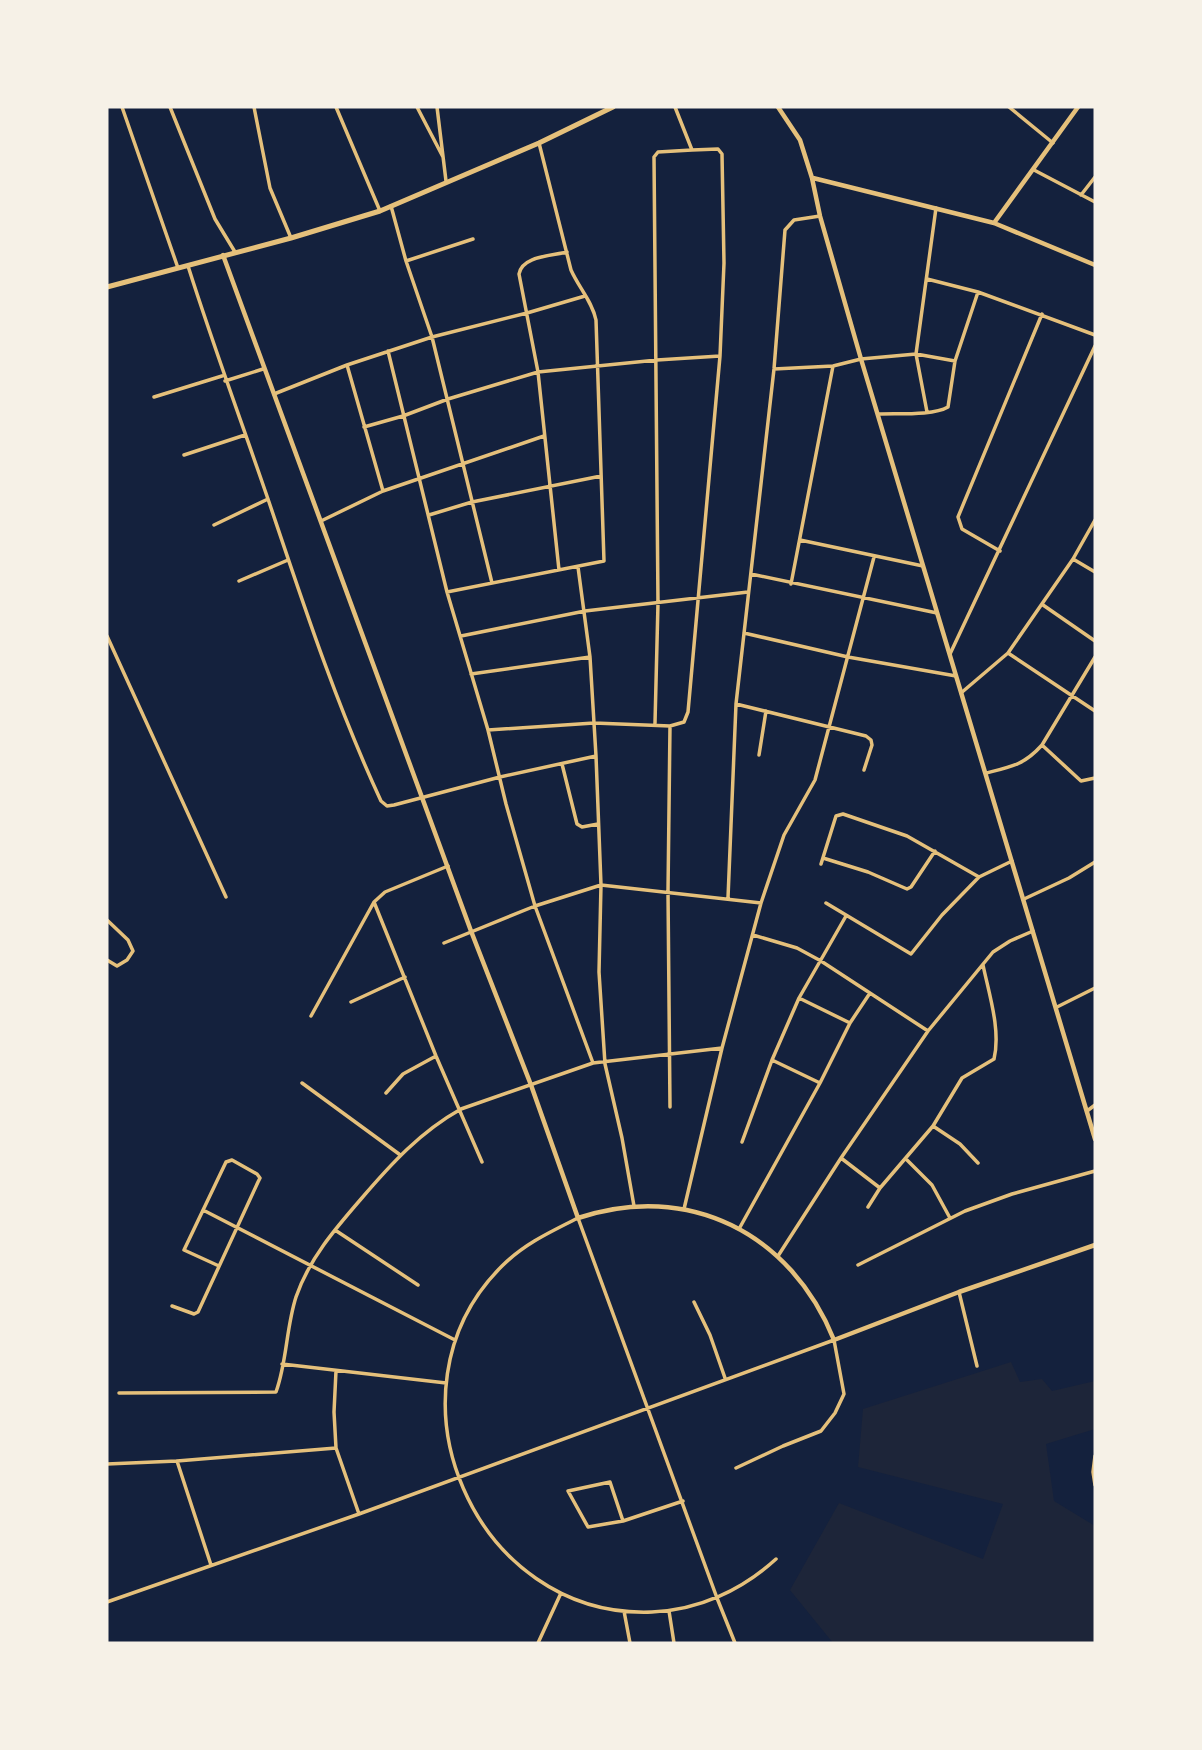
<svg xmlns="http://www.w3.org/2000/svg" width="1202" height="1750" font-family="'DejaVu Sans',sans-serif">
<style>
.green{fill:#1d2539}
.lines{fill:none;stroke-linecap:round;stroke-linejoin:round}
.minor{stroke:#e5c07b;stroke-width:3.5}
.tertiary{stroke:#e5c07b;stroke-width:4.5}
.secondary{stroke:#e5c07b;stroke-width:5}
</style>
<rect width="100%" height="100%" fill="#14213d"/>
<path class="green" d="M1011 1362 1020 1382 1042 1379 1052 1391 1095 1381V1429L1046 1444 1054 1501 1095 1526V1643H833L790 1590 839 1503 983 1559 1003 1504 858 1467 863 1409Z"/>
<g class="lines">
<path class="minor" d="M122 107 178 268
M170 107 215 219 235 252
M254 107 270 188 291 238
M336 107 380 211
M417 107 443 157
M437 107 446 181
M1009 107 1053 143
M1034 170 1095 202
M1081 195 1095 177
M391 206 406 261 432 337 492 583
M406 261 473 239
M188 266C213 345 242 423 269 502 303 603 336 704 381 801L387 806 394 805 500 777 596 756
M927 279 978 292 1095 335
M388 351 447 592 488 730 506 804 535 906 593 1063
M347 365 383 491
M774 369 833 366 861 359 916 354 955 361
M225 381 263 369
M274 394 347 365 432 337 527 313 585 296
M154 397 222 376
M927 412 916 354 936 208
M878 414C896 413 933 416 948 407L955 361 978 292
M364 427 403 416 448 399 538 372 657 360 720 356
M184 455 245 435
M429 515 472 502 601 476
M321 521 383 491 544 436
M214 525 268 499
M800 540 923 566
M1000 551 962 529 958 517 1042 314
M1073 559 1095 572
M578 567 590 657 596 756 601 885 599 972 605 1064 622 1138 634 1206
M559 570 538 372 519 274C522 256 551 256 567 252
M751 574 937 613
M239 581 288 560
M791 584 833 366
M447 592 604 561 596 320C592 301 579 288 571 270L539 143
M1043 605 1095 641
M744 633 848 657 956 676
M107 636 226 897
M461 636 585 611 748 592
M1008 653 1095 711
M950 654 1095 346
M471 674 590 657
M961 693 1008 653 1073 559 1095 520
M736 704 866 736 871 740 872 745 864 770
M655 723 658 603 654 157 658 152 692 150
M488 730 594 723 670 726 684 722 688 712 720 356 724 263 722 154 718 149 692 150 675 107
M1042 745 1081 781 1095 778
M759 755 766 711
M562 764 577 824 582 827 598 824
M986 773C1011 767 1024 765 1042 745L1095 657
M823 858 868 872 907 889 911 887 935 851
M821 864 836 816 843 814 907 836 979 877
M728 898 736 704 774 369 785 230 794 220 820 216
M1024 899 1069 878 1095 862
M374 902 436 1056 482 1162
M826 903 911 954 942 915 979 877 1012 861
M107 920 128 940 133 951 127 960 117 966 107 960
M753 935 797 948 821 961 928 1031
M444 943 535 906 601 885 761 903
M799 998 850 1023
M351 1002 405 977
M1057 1007 1095 988
M311 1016 374 902 385 892 448 866
M772 1060 820 1083
M302 1083 399 1154
M386 1093 403 1074 436 1056
M670 1107 668 892 670 726
M1087 1111 1095 1105
M933 1126 960 1144 978 1163
M742 1142 772 1060 799 998 846 916
M841 1158 880 1188
M906 1159 932 1185 950 1218
M868 1207 880 1188 933 1126 962 1078 994 1059C1001 1030 989 994 983 965
M684 1209 722 1048 761 903 784 835 815 780 874 557
M203 1210 455 1340
M739 1229 820 1083 850 1023 870 993
M335 1230 418 1285
M778 1256 841 1158 928 1031 993 952 1010 941 1033 931
M858 1265 965 1211 1012 1194 1095 1171
M959 1292 977 1366
M694 1302 710 1335 725 1378
M172 1306 194 1314 198 1312 258 1182 260 1178 257 1174 232 1160 226 1162 184 1250 219 1266
M282 1364 446 1383
M336 1371 334 1412 336 1448 359 1514
M119 1393 276 1392C287 1362 286 1328 296 1297 309 1259 335 1229 361 1199 391 1164 420 1132 461 1109L593 1063 722 1048
M1095 1456 1093 1472 1095 1485
M177 1461 211 1565
M107 1464 177 1461 336 1448
M623 1521 610 1482 568 1491 588 1527 623 1521 683 1501
M107 1602 359 1514 834 1340 844 1394 835 1413 821 1431 783 1446 736 1468
M624 1611 630 1643
M669 1611 674 1643
M538 1643 561 1593
M735 1643 717 1598 578 1218C550 1232 524 1244 502 1266 376 1391 475 1619 652 1612 699 1610 742 1590 776 1559"/>
<path class="tertiary" d="M778 107 800 140 812 178 820 216 861 359 1095 1139
M813 178 994 223 1095 265
M994 223 1078 107
M223 255 471 931 531 1085 578 1218C688 1181 791 1233 834 1340L959 1292 1095 1245"/>
<path class="secondary" d="M107 287 291 238 380 211 539 143 613 107"/>
</g>
<rect width="1202" height="1750" fill="none" stroke="#f6f1e7" stroke-width="217"/>
</svg>
